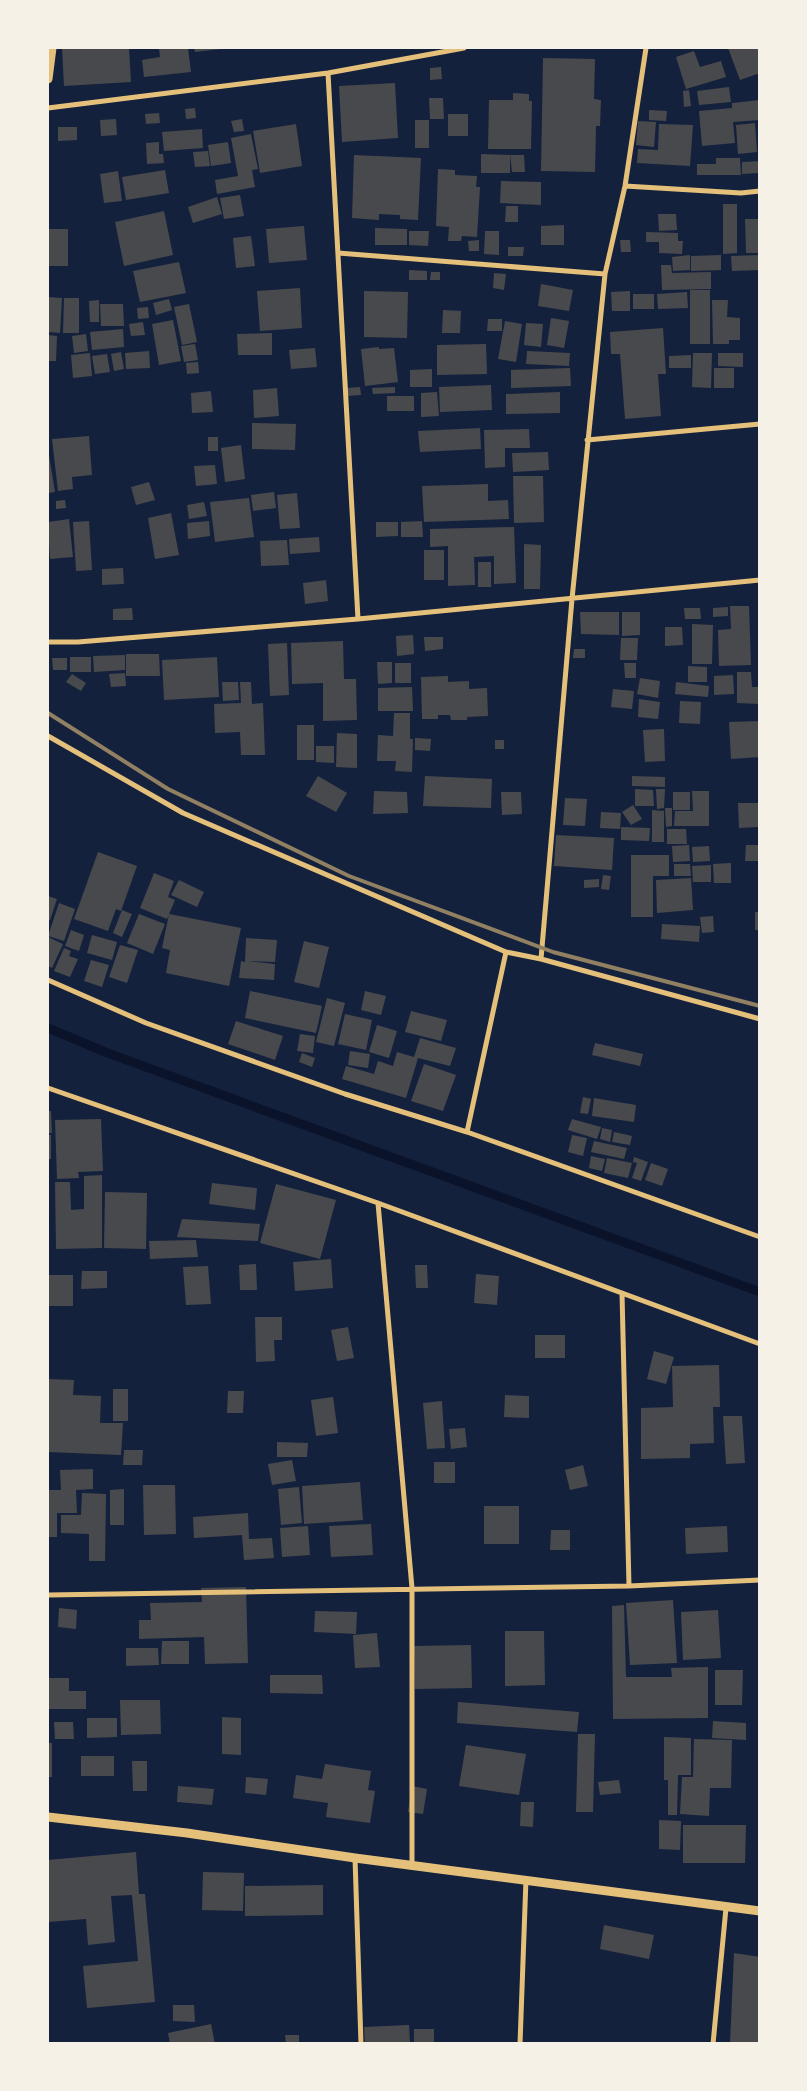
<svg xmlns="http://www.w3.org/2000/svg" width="807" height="2091" font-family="'Playfair Display',serif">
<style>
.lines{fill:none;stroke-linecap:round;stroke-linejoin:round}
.stream{stroke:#0b132b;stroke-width:9}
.building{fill:#48494c}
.minor{stroke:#e5c07b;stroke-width:5}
.tertiary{stroke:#e5c07b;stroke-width:9}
.rail{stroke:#918062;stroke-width:4}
</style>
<rect width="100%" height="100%" fill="#14213d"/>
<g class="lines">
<path class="stream" d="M48 1028 105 1052 760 1292"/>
</g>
<path class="building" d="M62 48H129L131 82 64 86Z
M159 48H188L191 72 144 77 142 60 160 57Z
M194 48H220L221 49 195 52Z
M728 48H760V73L740 80Z
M694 51 700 67 721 61 726 77 686 89 676 57Z
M543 58 595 59 594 99 601 100 600 126H596L595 172 541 171Z
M441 67 442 79 430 80V68Z
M395 83 398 138 342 142 339 86Z
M729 87 731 102 699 105 697 91Z
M689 90 691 106 684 107 683 91Z
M513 93 529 94V101H532L531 149H488L489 100H513Z
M429 98H443L444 119H430Z
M760 100V120L733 122 735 143 702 146 699 111 732 108V103Z
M195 108 196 118 186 119 185 109Z
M649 110 667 111 666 121 649 120Z
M159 113 160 123 146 124 145 114Z
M448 114H468V136H448Z
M116 119 117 135 101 136 100 120Z
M242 119 244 131 234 132 231 121Z
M415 120H429V148H415Z
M638 121 656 122 654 147 636 145Z
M755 123 757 152 738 154 736 125Z
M296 124 302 166 260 173 253 131Z
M659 124 693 125 690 166 637 163 638 149 658 150Z
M58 127H77V140L58 141Z
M202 129 203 148 164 151 162 132Z
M251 134 258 169 252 170 255 187 217 194 215 180 238 176 231 138Z
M159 142V154H163L164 163 147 164 146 143Z
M228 142 231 163 211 166 208 145Z
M208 151 210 166 195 167 193 152Z
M481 154 510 155H524L525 172H512L510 155V173H481Z
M354 155 421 158 418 220 400 219V215L379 214V220L352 218Z
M716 158H740L741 175H697V164H716Z
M760 161V173L742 174V162Z
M438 169 455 170V175L477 176 476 187H480L477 237 462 236 461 241H448L449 227 436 226Z
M165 170 169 193 126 200 122 177Z
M118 171 122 201 104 203 100 174Z
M501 181 541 182V205L500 203Z
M240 195 244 216 224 219 220 198Z
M217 197 222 214 193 223 188 207Z
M723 204H737V253L723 254Z
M506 206H518V222H505Z
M164 211 173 255 124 266 115 222Z
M658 214H676L677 230 659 231Z
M745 219H760V253H746Z
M564 225V245H541V226Z
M304 226 307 260 269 263 266 229Z
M375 228 407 229V245H375Z
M48 229H68V266H48Z
M409 231H429L428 246 409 245Z
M485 231H499V255L484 254Z
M646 232 678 233V241H683L682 254 659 253V242H646Z
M251 236 255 266 236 268 233 238Z
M479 240V251H469L468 241Z
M620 240H630L631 252H621Z
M508 247H524L523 256H508Z
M690 255V270L673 271 672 257Z
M721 255V270L691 271V256Z
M760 255V270L732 271 731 256Z
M179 262 186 293 140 302 133 271Z
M661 265H671L672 273 711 272V289L662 290Z
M409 270 427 271V280H409Z
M431 272H440V280H430Z
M494 273 506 274 504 290 493 288Z
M541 284 573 290 569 311 538 306Z
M300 288 302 328 260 331 257 291Z
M690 290H710V344H690Z
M364 291 408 292 407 338 364 337Z
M630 291V311H612L611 292Z
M687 292 688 308 658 309 657 294Z
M633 294H654V309H633Z
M48 297 62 298 60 333 48 332Z
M64 298H79V333H63Z
M169 299 172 310 156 315 153 303Z
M99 300V322H90L89 301Z
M712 300H728L727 317 740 318V340H729V344H713Z
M100 304H123L124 326H101Z
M189 304 197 342 182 345 174 307Z
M148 307 149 318 138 319 137 308Z
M443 310 461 311 460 333H442Z
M551 318 569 321 564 348 547 345Z
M488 319H502V331H487Z
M173 320 181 361 159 365 152 324Z
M505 321 522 324 516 362 498 359Z
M143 322 145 335 131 336 129 324Z
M526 323 543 324 541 347 524 345Z
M663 328 666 374H658L661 416 625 419 620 354H611L610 332Z
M123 329 124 347 92 350 90 332Z
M272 333V355H238L237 334Z
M86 334 88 351 74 353 72 336Z
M48 335 57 336 56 361H48Z
M195 344 198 360 184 362 181 346Z
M486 344 487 374 437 375V345Z
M379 347V349L394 348 398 382 365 386 361 349Z
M315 348 317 367 291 369 289 350Z
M149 351 150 368 126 369 125 353Z
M527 351 570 353 569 366 526 364Z
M121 352 124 369 114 371 111 354Z
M90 353 92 376 73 378 71 355Z
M693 353H712L711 388 692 387Z
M718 353H743V367L718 366Z
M107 354 110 372 95 374 92 356Z
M691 355V368H669V356Z
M198 362 199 373 187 374 186 363Z
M570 368 571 386 511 388V370Z
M714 368H734V388H714Z
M432 369V387H410V370Z
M491 385 492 410 440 412 439 387Z
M360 387 361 395 347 396V388Z
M395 387V393L373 394 372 388Z
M277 388 279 416 254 418 253 390Z
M211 391 213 412 192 413 191 393Z
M437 392 439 416 421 417V393Z
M560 392V413L506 414V394Z
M387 396H414V411H387Z
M252 423 296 424 295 450 252 449Z
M480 428 481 449 420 452 418 431Z
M529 429 530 448H505V467L485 468 484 430Z
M89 436 92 475 72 477 73 489 58 491 52 439Z
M208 437H218V451H208Z
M241 445 245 479 225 482 221 448Z
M48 449 55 492 48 493Z
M548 452 549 470 513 472 512 453Z
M215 465 217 484 196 486 194 466Z
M513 476H543L544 522 514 523Z
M149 482 155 500 136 505 131 487Z
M488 484V501L508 500 509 519 424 522 422 486Z
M274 492 276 508 253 511 251 495Z
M297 493 300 528 280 529 277 495Z
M249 498 254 537 215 542 210 502Z
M65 500 66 508 56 509V501Z
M204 502 207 516 189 519 187 505Z
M171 513 179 555 155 559 148 518Z
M69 519 73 557 50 559 48 522Z
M89 521 92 570 76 571 73 522Z
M209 521 210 536 188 539 187 523Z
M422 521 423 537H401V522Z
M376 522H398V536L376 537Z
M514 527 516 583 494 584V556L474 557 475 585 448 586V546L430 547V529Z
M319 537 320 552 290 554 289 539Z
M287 540 289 565 261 566 260 541Z
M524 544 541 545 540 589H524Z
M424 550H444V580H424Z
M478 562H491V587H478Z
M123 568 124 584 102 585V569Z
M326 580 328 601 305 604 303 583Z
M730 606H749L751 665 719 666 718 630 731 629Z
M728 607V616L713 617V608Z
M132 608 133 620H113V609Z
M684 608H700L701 619H685Z
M580 612H619V635L581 634Z
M622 612H640V635L622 636Z
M692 624 713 625 712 664H692Z
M665 627H682L683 645 665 646Z
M413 635 414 654 397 656 396 636Z
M424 637H443V649L425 651Z
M621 638H638L637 660H620Z
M343 641 344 679H356L357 720 323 721V683L292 684 291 643Z
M287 643 289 695 270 696 268 644Z
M574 649H585V658H573Z
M126 654H159L160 676H126Z
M125 655V670L94 672 93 656Z
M70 657H91V672H70Z
M217 657 219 697 164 700 162 660Z
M52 658H67V670H53Z
M377 662H392V683L378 684Z
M395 663H411V683H395Z
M624 663H636V678H625Z
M688 666 707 667V682H688Z
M737 672H751L752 687H760V704L737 703Z
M125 673 126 686 111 687 109 674Z
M72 674 86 683 81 691 66 682Z
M733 675 734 694 714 695V676Z
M448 676V682L469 681V689L487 688 488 716 467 717V720H451L450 715H438V719H422L421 677Z
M640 678 660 681 658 698 637 694Z
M222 682H238L239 700 223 701Z
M240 682H251L252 704 263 703 265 755H241L240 732 215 733 214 704 241 703Z
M676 682 709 686 708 697 675 694Z
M412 687 413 711H378V688Z
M613 689 634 691 632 709 611 707Z
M639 699 660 702 658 719 638 717Z
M680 701 701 702 700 724 679 723Z
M394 713H410V739H413L412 772 395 771 396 761H377L378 735 393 736Z
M760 721V757L731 759 729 722Z
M297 725H314V760H297Z
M664 729 665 761 645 762 643 730Z
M337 733 357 734V768L336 767Z
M415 738 431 739 430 751 415 750Z
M495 740H504V749H495Z
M316 746H334V763L316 762Z
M318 776 347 793 336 812 306 796Z
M425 776 492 779 491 808 423 806Z
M632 776 665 777V787L632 786Z
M635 789 653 790 654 806H635Z
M656 789H665L664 808 657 809Z
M374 791 407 792 408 813 373 814Z
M692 791H709V826H674L675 811H693Z
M501 792H521L522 814 502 815Z
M673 792H690V810H673Z
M565 798 587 799 585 826 563 825Z
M738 803H758V827L739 828Z
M633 805 642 819 631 825 622 812Z
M665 808H672V826L666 827Z
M652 810 664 811V842H652Z
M601 812 621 813 620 829 600 828Z
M621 827 650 828 649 841 621 840Z
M667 829H686L687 844H667Z
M556 835 614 838 612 870 554 866Z
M689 845 690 861 673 862 672 846Z
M746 845H760V861H745Z
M709 846 710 861 693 862 692 847Z
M98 852 137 866 121 911 116 909 108 931 74 919Z
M631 855H669V876H653V917H631Z
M731 863V883H714L713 864Z
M674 864H690L691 876H674Z
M711 865V882H693L692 866Z
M154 873 174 881 168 897 175 900 167 919 140 908Z
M603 875 611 876 609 890 601 889Z
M691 878 693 910 657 913 656 880Z
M599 879V887L584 888V880Z
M179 880 204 892 197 907 171 895Z
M48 896 57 899 50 920H48Z
M59 903 75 909 64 941 48 936Z
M122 910 132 914 122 937 113 933Z
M755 912H760V930H755Z
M139 914 165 924 153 954 127 943Z
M169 914 241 928 229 986 166 973 170 950 162 948Z
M713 916 714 932 702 933 700 917Z
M662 924 700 926 699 942 661 939Z
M71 930 84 935 79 951 65 946Z
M92 935 117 942 112 960 87 953Z
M48 937 63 944 52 968 48 966Z
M246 938 277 940 275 962 248 961 275 964 274 980 239 978 241 961 245 962Z
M304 941 329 947 319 988 294 982Z
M120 945 138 950 127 983 109 977Z
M64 948 71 951 69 956 78 959 70 977 54 971Z
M91 960 109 965 102 987 84 981Z
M250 991 322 1006 316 1033 245 1018Z
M365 991 386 996 381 1015 361 1010Z
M327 998 345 1003 334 1046 316 1042Z
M411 1011 447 1020 441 1041 405 1032Z
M345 1014 372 1020 366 1050 338 1044Z
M236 1021 283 1036 275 1060 228 1044Z
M377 1025 397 1031 389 1058 369 1052Z
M300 1034 315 1036 313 1053 297 1051Z
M420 1038 456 1048 450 1066 418 1058 406 1098 342 1079 346 1066 374 1074 378 1061 393 1066 397 1052 414 1057Z
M595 1043 643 1054 640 1066 592 1055Z
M350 1051 370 1054 368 1068 348 1065Z
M302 1053 315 1058 312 1067 299 1062Z
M424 1064 456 1075 443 1111 411 1101Z
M583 1097 591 1099 588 1114 580 1113Z
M594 1098 636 1105 634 1122 592 1116Z
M48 1111H51L52 1133H48Z
M101 1119 103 1171 78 1172 79 1178 57 1179 55 1120Z
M572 1119 601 1127 597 1139 568 1130Z
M602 1128 612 1130 610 1142 600 1139Z
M614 1132 632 1136 630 1145 612 1142Z
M48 1135H51V1159H48Z
M572 1135 587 1138 583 1156 568 1152Z
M594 1141 627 1148 624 1159 591 1152Z
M591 1156 605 1159 602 1171 589 1168Z
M634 1157 648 1162 641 1181 632 1178 637 1163 633 1162Z
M607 1158 632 1163 628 1178 604 1173Z
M651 1163 668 1169 662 1186 645 1180Z
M102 1175V1248L56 1249 55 1182H70L71 1210 84 1209V1176Z
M212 1183 257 1188 255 1210 209 1204Z
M276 1184 336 1200 320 1259 260 1243Z
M105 1192 147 1193 146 1249 104 1248Z
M182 1219 260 1224 258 1241 177 1237Z
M196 1240 198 1257 150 1259 149 1241Z
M331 1259 333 1288 295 1291 293 1262Z
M256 1264 257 1290H240L239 1265Z
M415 1265H427L428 1288H416Z
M208 1266 211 1304 186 1305 183 1267Z
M82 1271H107V1288L81 1289Z
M476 1274 499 1276 497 1305 474 1303Z
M48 1275H73V1306H48Z
M255 1317H282V1340H274L275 1361 256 1362Z
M348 1327 354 1358 337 1361 331 1330Z
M535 1335H565V1358H535Z
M654 1351 674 1357 666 1384 647 1379Z
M719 1365 720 1407H713L714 1443 690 1444V1458L641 1459V1408L673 1407 672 1366Z
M48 1379 74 1380 73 1395 101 1396 100 1423H123L121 1455 48 1452Z
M113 1389H128V1421H113Z
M228 1391H244L243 1413H227Z
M505 1395 529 1396V1418L504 1417Z
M333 1397 338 1433 316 1436 311 1400Z
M442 1401 445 1448 427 1449 423 1403Z
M723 1416H742L745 1463 726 1464Z
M465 1428 467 1447 451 1449 449 1429Z
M277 1442 308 1443 307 1457H277Z
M124 1450H143L142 1465H123Z
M292 1460 296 1481 272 1485 268 1464Z
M434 1462H455V1483H434Z
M583 1465 588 1486 570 1490 565 1470Z
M93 1469V1489L76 1490 77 1513H57V1537H48V1490H61L60 1470Z
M360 1482 363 1520 304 1524 302 1486Z
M143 1485H175L176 1534 144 1535Z
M299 1487 302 1523 281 1525 278 1489Z
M124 1489V1525H110V1490Z
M82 1493 106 1494 105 1561H89V1534L61 1533V1515H81Z
M484 1506H519V1544H484Z
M248 1513 249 1539 272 1538 274 1558 244 1560 242 1535 194 1538 193 1517Z
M371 1524 373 1555 331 1557 329 1526Z
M308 1526 310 1555 282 1557 280 1528Z
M727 1526 728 1552 686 1554 685 1528Z
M551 1530H570V1550H550Z
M246 1587 248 1663 205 1664 204 1637 139 1639V1620H151L150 1603 202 1602 201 1588Z
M673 1600 677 1663 630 1665 626 1603Z
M624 1605 626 1677H672L671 1668 708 1667V1718L613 1719 612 1606Z
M59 1608 77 1610 76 1629 58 1627Z
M718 1610 721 1658 683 1660 681 1612Z
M315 1611 357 1612 356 1634 314 1632Z
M505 1631H544L545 1685 505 1686Z
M377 1633 380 1667 355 1668 353 1635Z
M162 1641H189V1664H161Z
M471 1645 472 1688 415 1689 414 1646Z
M126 1648H158L159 1665 126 1666Z
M715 1670H743L742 1705H715Z
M270 1675H322L323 1694 270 1693Z
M48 1678H69V1691H86V1709H48Z
M120 1700H160L161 1734 121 1735Z
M458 1702 579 1712 577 1732 457 1723Z
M222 1717 241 1718V1755L222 1754Z
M87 1718H117V1737L87 1738Z
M713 1721 746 1723V1740L712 1738Z
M54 1722H73L74 1739H55Z
M578 1734H595L593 1812H576Z
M664 1737 691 1738V1775H678L677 1815H668V1780H664Z
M694 1739 732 1740 731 1788H710L709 1816 680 1814 682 1777H693Z
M48 1743H52V1777H48Z
M466 1745 526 1754 519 1795 459 1786Z
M81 1756H114V1776H81Z
M132 1761H147V1791H133Z
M325 1764 371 1771 368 1790 375 1791 370 1823 326 1817 328 1803 293 1798 296 1775 322 1779Z
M246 1777 268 1779 266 1795 245 1793Z
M619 1780 621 1793 600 1795 598 1782Z
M178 1786 214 1789 212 1805 177 1802Z
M412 1786 427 1789 423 1814 408 1812Z
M521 1802H534L533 1827 520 1826Z
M659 1820 681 1821 680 1850 659 1849Z
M683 1825H746L745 1863H683Z
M136 1852 139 1894H145L155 2002 87 2008 83 1966 138 1961 132 1895 111 1896 115 1942 88 1945 86 1919 48 1922V1860Z
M203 1872 244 1873 243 1911 202 1910Z
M323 1885V1915L245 1916V1886Z
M604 1925 654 1935 649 1959 600 1949Z
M734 1953 760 1957V2044H730Z
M173 2005H194L195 2022 173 2021Z
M211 2024 215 2044H170L168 2033Z
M409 2025 410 2044H365L364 2027Z
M414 2029H434V2044H414Z
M285 2035H299V2044H286Z"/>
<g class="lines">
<path class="minor" d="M328 73 358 619
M48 108 328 73 464 48
M625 186 741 193 760 191
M338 253 605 274
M587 440 760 424
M48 642H78L358 619 760 580
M48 736 183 813 506 952 541 959 760 1019
M541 959 572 599 605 274 625 186 646 48
M48 980 146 1023 345 1094 467 1132 760 1237
M48 1088 378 1203 760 1344
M467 1132 506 952
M378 1203 412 1588V1865
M622 1293 629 1586
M48 1595 629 1586 760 1580
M355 1858 361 2044
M520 2044 526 1879
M713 2044 726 1908"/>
<path class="tertiary" d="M48 79 52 48
M48 1817 187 1833 355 1858 760 1911"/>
<path class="rail" d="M48 713 168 789 349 876 553 952 760 1006"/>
</g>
<rect width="807" height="2091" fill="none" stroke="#f6f1e7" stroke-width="98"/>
</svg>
